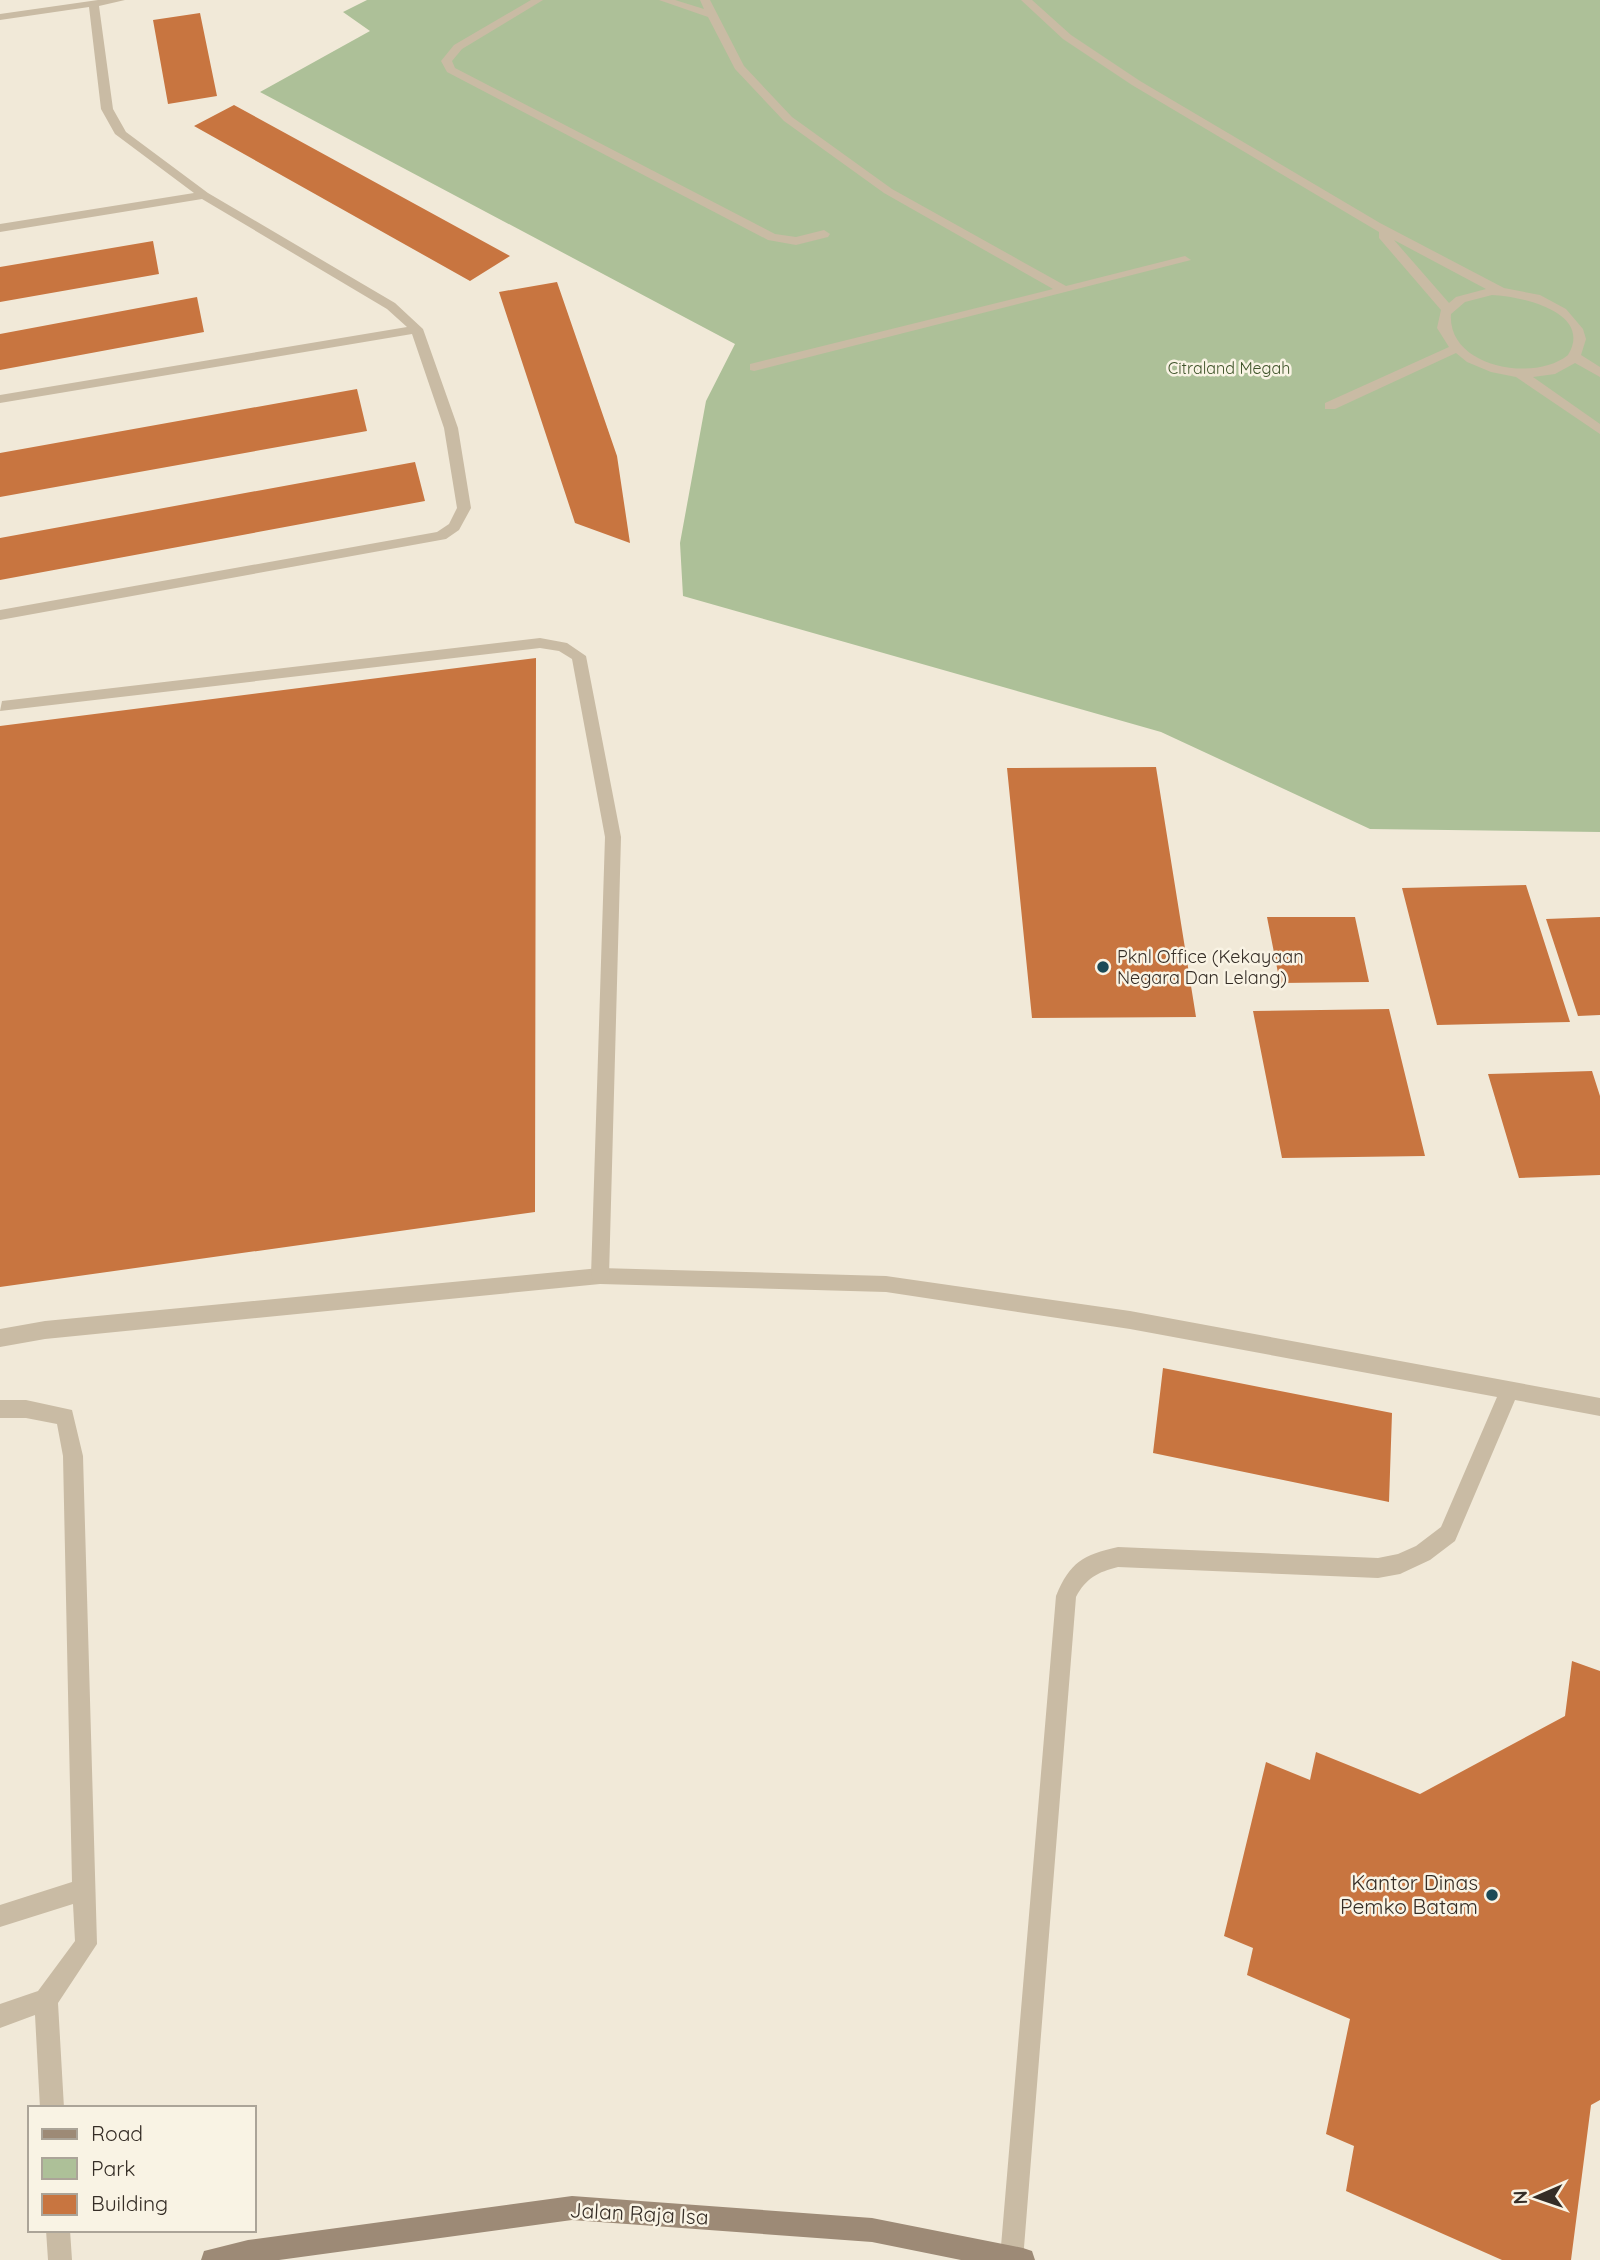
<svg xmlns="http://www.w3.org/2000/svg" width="1600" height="2260" viewBox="0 0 1600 2260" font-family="Quicksand,sans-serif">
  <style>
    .green { fill: #adc098 }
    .building { fill: #c87540 }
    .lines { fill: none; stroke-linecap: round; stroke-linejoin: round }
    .lane { fill: #c9bba4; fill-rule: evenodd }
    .street { fill: #c9bba4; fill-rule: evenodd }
    .secondary { fill: #9d8a76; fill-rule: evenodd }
    .poi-dot { fill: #1b4a56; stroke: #f9f3e4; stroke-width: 2.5 }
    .labels { text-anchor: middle; stroke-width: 5; stroke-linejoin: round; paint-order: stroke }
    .far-park-label { font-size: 16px; fill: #3e5329; stroke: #f9f3e4 }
    .poi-label { font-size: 18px; fill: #352d26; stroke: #f9f3e4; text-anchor: start }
    .near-poi-label { font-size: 21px; fill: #352d26; stroke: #f9f3e4; text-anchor: end }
    .near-street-label { font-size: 21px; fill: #352d26; stroke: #f9f3e4 }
  </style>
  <rect width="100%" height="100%" fill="#f1e9d8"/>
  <path class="green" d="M367,0H1600V832L1370,829L1161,732L683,596L680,543L706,401L735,344L260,92L370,31L343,12Z"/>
  <path class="building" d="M200,13L217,96L168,104L153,20Z
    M234,105L510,256L470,281L194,126Z
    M153,241L159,274L0,302V267Z
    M557,282L617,456L630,543L575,523L499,292Z
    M197,297L204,332L0,370V334Z
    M357,389L367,431L0,497V453Z
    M415,462L425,501L0,580V538Z
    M536,658L535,1212L0,1287V726Z
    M1156,767L1196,1017L1032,1018L1007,768Z
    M1526,885L1570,1022L1437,1025L1402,888Z
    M1267,917H1355L1369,982L1280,983Z
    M1600,917V1015L1578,1016L1546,919Z
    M1389,1009L1425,1156L1282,1158L1253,1011Z
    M1592,1071L1600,1096V1175L1519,1178L1488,1074Z
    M1163,1368L1392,1413L1389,1502L1153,1453Z
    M1572,1661L1600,1671V2100L1591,2105L1571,2260H1502L1346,2191L1354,2146L1326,2134L1350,2019L1247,1975L1253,1948L1224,1936L1266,1762L1310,1780L1316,1752L1420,1794L1565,1716Z"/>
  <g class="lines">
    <path class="lane" d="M600,1268L886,1276L1130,1311L1600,1398V1416L1515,1400L1455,1541L1430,1560L1400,1574L1378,1578L1118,1567C1098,1572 1086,1578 1076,1597L1023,2260L1000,2258L1056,1596C1070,1562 1083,1555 1118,1547L1378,1558L1398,1554L1416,1546L1441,1527L1497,1397L1130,1329L886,1292L600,1284L45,1339L0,1347V1329L45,1321Z
      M0,1400H26L72,1410L83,1456L97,1944L58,2003L64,2108H40L35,2015L0,2028V2004L38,1991L75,1941L73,1904L0,1927V1905L72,1882L63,1456L57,1424L26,1418H0Z
      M46,2230H70L72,2260H48Z"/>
    <path class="street" d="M98,0H125L99,6L113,109L126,132L208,193L395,303L423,329L458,428L471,508L459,530L446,539L0,620V610L437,532L449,524L457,508L444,428L412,334L0,403V395L407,327L387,309L202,199L0,232V224L194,193L115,134L101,109L89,7L0,20V14Z
      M531,0H543L462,49L452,61L455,68L775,234L796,237L824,230L830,234L828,237L796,245L768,240L447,72L441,61L454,45Z
      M659,0H675L704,9L700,0H710L744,66L792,117L892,189L1066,286L1185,256L1191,260L754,371L750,370V364L1053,289L884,193L784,121L735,69L708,17Z
      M1021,0H1032L1071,35L1140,81L1380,223L1504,288L1540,295L1566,309L1583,329L1586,339L1581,355L1600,367V377L1575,363L1555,374L1533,377L1600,424V434L1516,377L1491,372L1467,362L1456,353L1335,409H1325V403L1449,347L1437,328L1441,310L1379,238V232L1132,85L1063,39ZM1394,240L1486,289L1456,297L1449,303ZM1492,295C1520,296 1594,312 1568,355C1534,383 1447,367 1451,314L1465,302Z
      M540,638L567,643L586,656L621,837L609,1276L607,1282L600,1284L593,1282L591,1276L605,837L572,659L559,651L540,648L0,711L2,701Z"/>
    <path class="secondary" d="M572,2196L872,2218L1023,2248L1032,2251L1035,2260H961L872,2242L572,2220L279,2260H201L204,2251L248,2240Z"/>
  </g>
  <g class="poi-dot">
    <circle cx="1103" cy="967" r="7"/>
    <circle cx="1492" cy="1895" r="7"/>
  </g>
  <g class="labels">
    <g class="far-park-label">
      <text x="1229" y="374">Citraland Megah</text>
    </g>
    <g class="poi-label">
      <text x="1117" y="963">Pknl Office (Kekayaan<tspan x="1117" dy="21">Negara Dan Lelang)</tspan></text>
    </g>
    <g class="near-poi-label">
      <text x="1478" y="1890">Kantor Dinas<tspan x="1478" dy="24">Pemko Batam</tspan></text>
    </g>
    <g class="near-street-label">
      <text transform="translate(639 2214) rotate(3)" y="7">Jalan Raja Isa</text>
    </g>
  </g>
  <rect x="28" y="2106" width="228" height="126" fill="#f9f3e4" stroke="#aba498" stroke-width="2"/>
  <rect x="42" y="2129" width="35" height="10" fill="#9d8a76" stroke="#aba498" stroke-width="2"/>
  <text x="91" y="2141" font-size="21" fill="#352d26">Road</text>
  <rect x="42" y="2158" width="35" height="21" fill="#adc098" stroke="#aba498" stroke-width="2"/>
  <text x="91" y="2176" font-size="21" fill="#352d26">Park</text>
  <rect x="42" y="2194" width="35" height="21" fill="#c87540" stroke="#aba498" stroke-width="2"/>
  <text x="91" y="2211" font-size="21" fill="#352d26">Building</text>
  <g transform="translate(1537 2197) rotate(268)" stroke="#f9f3e4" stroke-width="5" paint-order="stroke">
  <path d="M0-5L12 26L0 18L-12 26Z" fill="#352d26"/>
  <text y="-10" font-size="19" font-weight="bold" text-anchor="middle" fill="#352d26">N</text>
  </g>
</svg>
